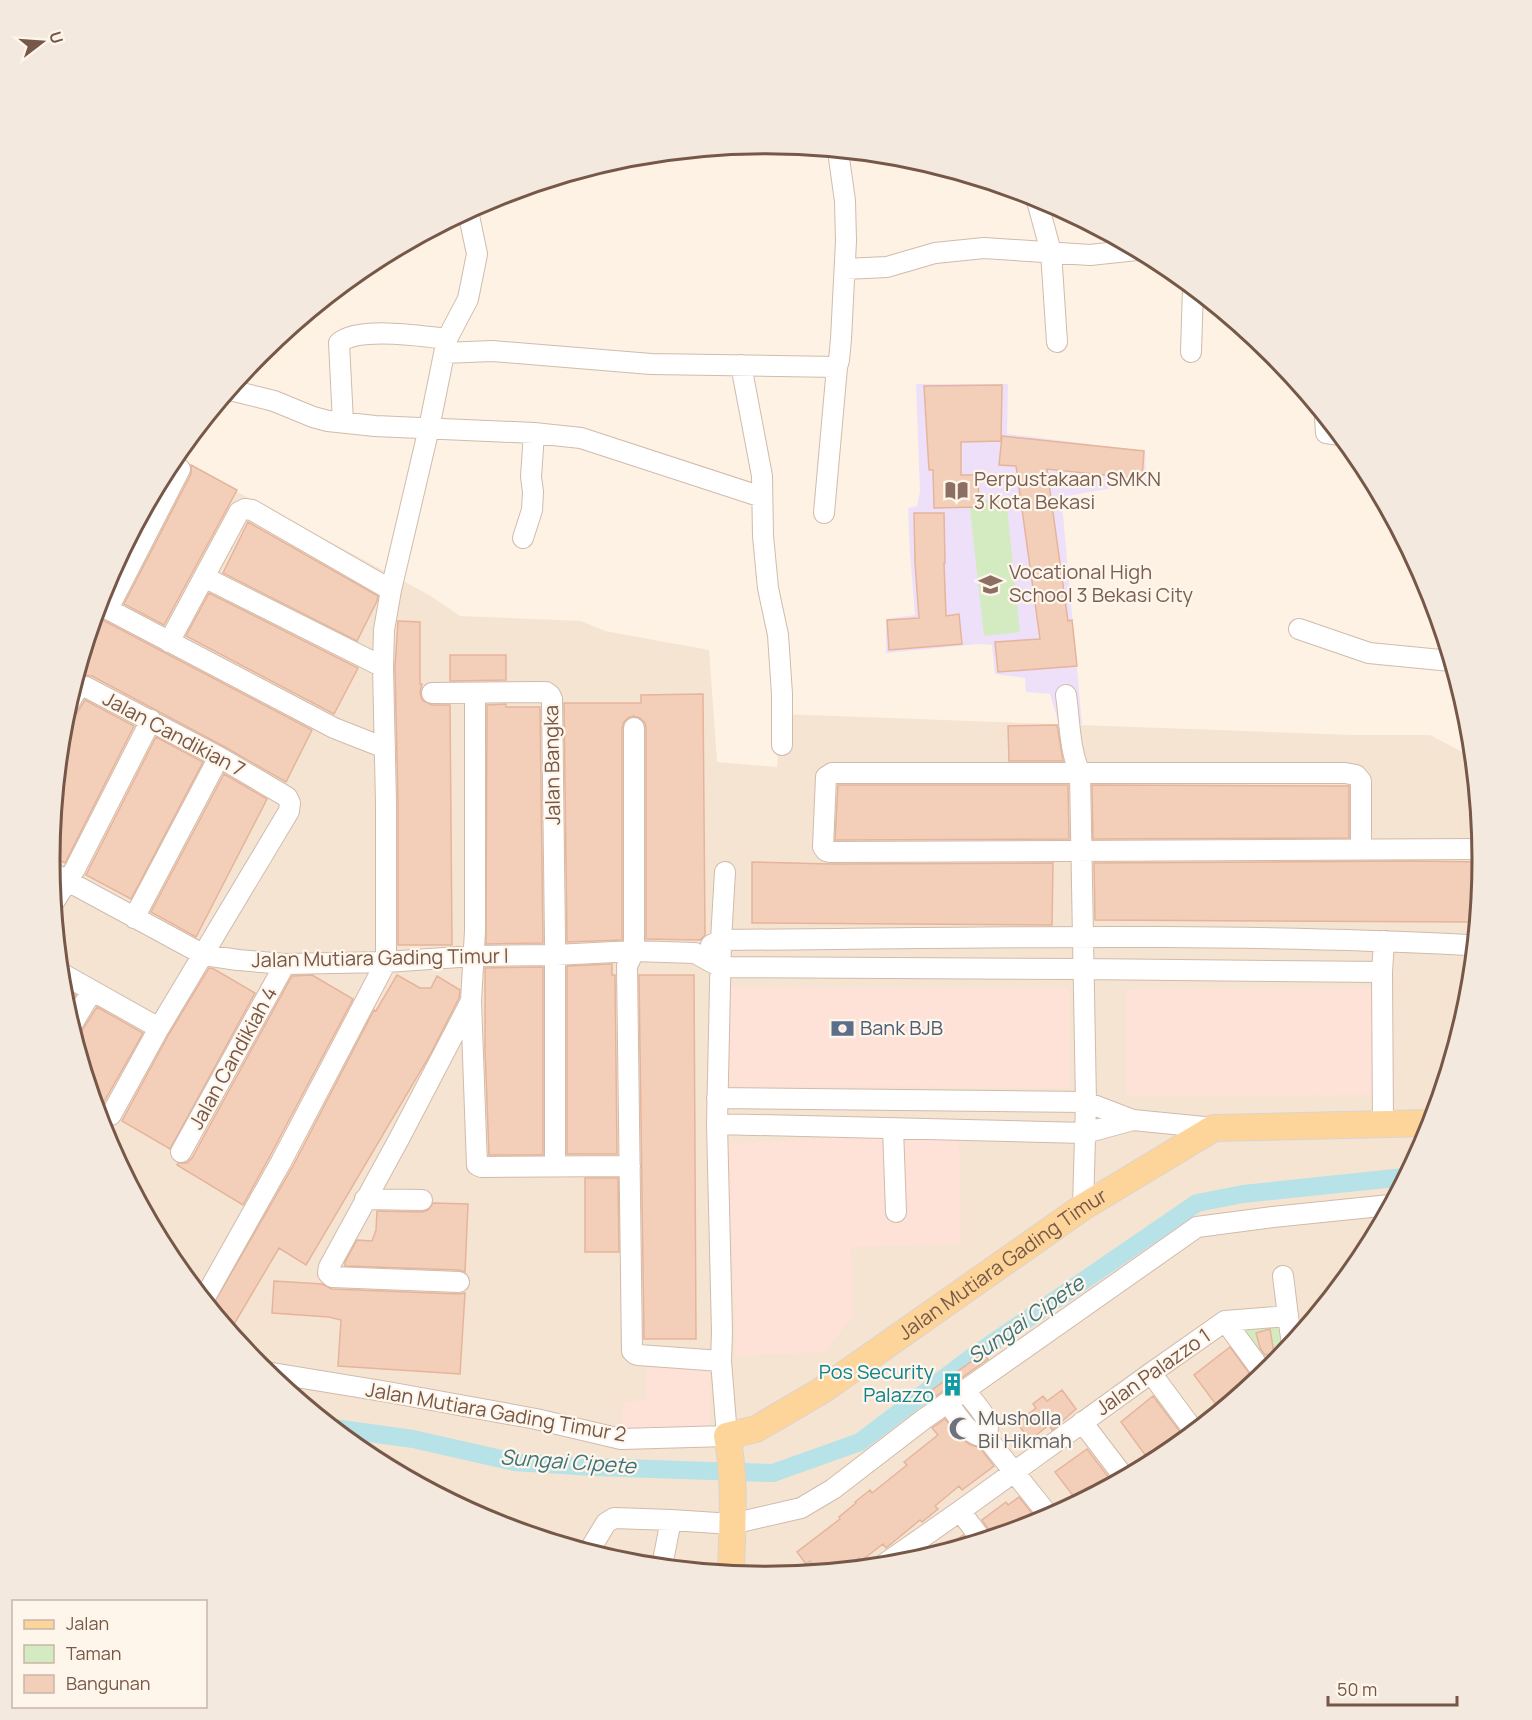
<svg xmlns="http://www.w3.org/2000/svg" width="1532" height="1720" viewBox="0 0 1532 1720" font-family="Manrope,sans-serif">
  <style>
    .residential { fill: #f5e4d2 }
    .commercial { fill: #fee1d7 }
    .education { fill: #efe0f9 }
    .green { fill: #d4ebc2 }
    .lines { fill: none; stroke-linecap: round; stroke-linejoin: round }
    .canal { stroke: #b7e2e7; stroke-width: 18 }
    .building { fill: #f3cfba; stroke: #e6b49a; stroke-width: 1.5 }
    .minor-casing { stroke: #d1bbac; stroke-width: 22 }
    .major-casing { stroke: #dbd3cf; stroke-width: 28 }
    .minor { stroke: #fff; stroke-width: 20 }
    .major { stroke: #fdd59a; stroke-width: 26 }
    .labels { text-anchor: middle; stroke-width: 4.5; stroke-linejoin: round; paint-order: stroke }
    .education-label { font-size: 20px; fill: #785e54; stroke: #fff6eb; text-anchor: start }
    .street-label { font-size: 20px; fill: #765748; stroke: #fff6eb }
    .service-label { font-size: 20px; fill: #4e5e75; stroke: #fff6eb; text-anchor: start }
    .culture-label { font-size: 20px; fill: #0d838f; stroke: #fff6eb; text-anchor: end }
    .worship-label { font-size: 20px; fill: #5b616d; stroke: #fff6eb; text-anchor: start }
    .water-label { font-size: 21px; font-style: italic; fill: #3c747c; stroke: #fff6eb }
    .rim { fill: none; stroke: #765748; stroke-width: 3 }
  </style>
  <rect width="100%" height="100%" fill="#fdf2e4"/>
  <path class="residential" d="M172,460L202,473L429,595L460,616L581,621L605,631L709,650L717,762L777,767L781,714L1351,735H1430L1472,757L1482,860L1469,1000L1428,1135L1362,1258L1272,1367L1164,1456L1040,1522L905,1563L766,1576L626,1563L491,1522L368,1456L259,1366L170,1258L104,1134L63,999L50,860L63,720L104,585Z"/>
  <path class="commercial" d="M729,987L1069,988L1070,1088L729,1086Z
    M1372,988V1095L1126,1096V989Z
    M914,1133H959L961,1244L851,1247L853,1316L825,1352L736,1356L728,1144Z
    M646,1368H710V1424L702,1430L622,1434L623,1403L645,1400Z"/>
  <path class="education" d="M916,384H1008L1007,434L1145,451L1146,482L1068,496L1062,504L1082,724H1059L1050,694L1026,692L1025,678L995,674L992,645L979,644L886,653V619L915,615L910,553L908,508L917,506L920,492Z"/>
  <path class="green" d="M1006,498L1020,632L984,636L969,502Z
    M1279,1323L1283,1355L1269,1370L1237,1327Z"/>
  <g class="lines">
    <path class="canal" d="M334,1428L413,1439L514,1462L593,1467L773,1473L860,1442L972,1357L1197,1203L1243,1194L1405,1177"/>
  </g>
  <path class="building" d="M1002,385L1001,441L961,442V475H978L979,507L934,508L933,470H929L924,386Z
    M1002,436L1144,451L1142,479L1047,469L1068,621L1072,620L1077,666L998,672L995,642L1040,639L1016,466L999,465Z
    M191,465L237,490L164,625L124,604L191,474Z
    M166,469L103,593H102L104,585Z
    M914,513H944L945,563H944L946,616L959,614L962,644L889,650L887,620L919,618L915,563Z
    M248,522L378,596L377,601L357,641L223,573Z
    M209,593L358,668L334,714L186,636Z
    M95,616L312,730L286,782L225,747L92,676L84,675L76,677Z
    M398,621L420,622V684H422L420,693L422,700L432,705H450L452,945H398V804L395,667Z
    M450,655H506V680L450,681Z
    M703,694L705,935L700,940L646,939V728L645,723L640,718L633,716L628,718L624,722L622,728V940L567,942L564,703H641V695Z
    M85,700L134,726L65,863L50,855L63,725L66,719L73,718L77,713Z
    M506,704V707H540L543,943L486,944L487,705Z
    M1057,725L1063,761H1009L1008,726Z
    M156,737L203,762L131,899L86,875Z
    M224,774L267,799L196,937L151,912Z
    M838,785H1068L1069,839L835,840Z
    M1092,785L1349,786V838L1093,839Z
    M1411,861L1482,862L1476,922L1095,920L1094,863Z
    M752,862L830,864L1053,863L1052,925L752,923Z
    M612,964V975H615L617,1154H567V966Z
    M543,967V1155H489L485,1049V968Z
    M209,968L214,969L255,993L170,1149L122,1121L169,1034Z
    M312,975L353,999L270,1156L243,1205L177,1165L178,1163H187L192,1158L292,976Z
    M397,975L420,988H431L437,976L460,990L459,998L430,1055L306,1265L279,1248L230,1331L211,1308L292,1168L374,1010L376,1011Z
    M639,975H694L696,1339H644Z
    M62,987L76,995L66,1010L63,999Z
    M97,1007L143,1033L100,1109V1121L75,1037L81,1032Z
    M585,1178H618L619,1252H585Z
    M433,1203L468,1204L465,1272L459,1270L345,1266V1262L357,1240L372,1241L376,1230L377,1211L422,1212L428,1210Z
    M274,1281L322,1284L332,1289L459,1294L465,1293L460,1374L338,1366L341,1320L329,1317L272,1313Z
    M1270,1329L1274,1353L1265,1355L1260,1348L1256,1333Z
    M1230,1347L1255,1381L1220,1410L1194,1375Z
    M983,1353L988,1359L936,1396L932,1390Z
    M1062,1390L1076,1409L1052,1430L1049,1425L1030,1440L1017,1423L1036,1408L1033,1404L1043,1396L1047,1401Z
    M1153,1396L1184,1437L1166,1451L1167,1453L1164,1456L1151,1463L1121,1422Z
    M945,1419L962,1439L969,1444L980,1448L994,1466L962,1490L959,1486L935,1506L938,1509L922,1522L920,1520L886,1548L883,1544L861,1561L859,1558L844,1569L818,1571L810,1561L806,1564L797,1552L840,1519L839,1517L856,1503L855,1502L870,1490L872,1493L907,1465L904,1462L938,1435L932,1428Z
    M1087,1449L1113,1483L1078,1502L1055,1472Z
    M1019,1497L1039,1522L993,1536L982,1520L1006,1502L1008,1505Z
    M963,1535L970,1543L943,1551V1550Z"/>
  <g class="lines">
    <defs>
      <path id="minor" d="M1036,197L1051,252L1057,342
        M845,269L887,267L935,253L984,248L1090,255L1137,250
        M1191,352L1193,288
        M444,353L492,351L651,364L837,367
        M741,365L762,476L763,536L768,588L778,635L782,694V745
        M230,390L274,401L313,417L328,421L375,426L534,433L581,438L762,497
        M1325,417L1326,433L1340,435
        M343,422L339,343C358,326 423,336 447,339
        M824,513L837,367L839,360L841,339L846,241L845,201L838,151
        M523,538L532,510L533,492L531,477L534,433
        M204,577L383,667
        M98,604L334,728L385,748
        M108,609L180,469
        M1299,629L1369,653L1451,661
        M169,642L239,512L245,509L252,510L391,590
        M432,693L546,692L550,695L552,699L555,939V1166
        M475,693V931L471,1001L477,1165L481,1167L630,1166
        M1066,695C1070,721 1069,749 1080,773L1086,1102L1083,1207
        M67,707C72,699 75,687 86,687L219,757L287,797L290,803L289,811L159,1028L111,1115
        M634,728V951L627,966L632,1351L635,1354L638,1355L721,1361
        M1361,849V781L1356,775L1345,773H832L826,777L823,847L826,851L830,852L1481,849
        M51,872L204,955L238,960L285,964L386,962L474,956L555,955L634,951L695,953L720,967L1082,969L1382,972
        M54,902L75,869L151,720
        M134,918L219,757
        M711,945L721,940C970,938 1219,932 1468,945L1474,948
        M61,973L159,1028
        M71,1026L92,991
        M717,1098L1086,1102L1133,1120L1214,1128
        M717,1124L1085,1133L1133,1120
        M1383,1124L1382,972L1384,941
        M893,1128L896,1212
        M181,1152L285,964
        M365,1199L422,1200
        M1283,1276L1288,1316
        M459,1282L332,1277L328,1273L329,1267L399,1139L470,1003
        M204,1299L281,1162L386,962V804L383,667L384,630L391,590L429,428L447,339L468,299L477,254L468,211
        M1225,1321L1264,1374
        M266,1372L388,1392L536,1419L621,1439L727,1436L721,1361L722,1332L717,1124L721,940L725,872
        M1151,1373L1194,1431
        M965,1391C975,1404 994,1420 986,1437
        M948,1403C958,1416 969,1437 986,1437
        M1082,1422L1124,1477
        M986,1437L1050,1517
        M960,1511L982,1540
        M589,1551L606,1523L614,1518L671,1520L732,1524L801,1508L833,1489L924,1419L1197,1227L1273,1217L1390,1205
        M883,1565L960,1511L1151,1373L1225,1321L1288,1316L1292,1344
        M662,1566L671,1520"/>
      <g id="major">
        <path id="s1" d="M731,1573C732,1528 736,1480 727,1436L756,1429L821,1391L1083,1207L1214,1128L1431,1123"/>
      </g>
    </defs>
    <use href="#minor" class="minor-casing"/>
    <use href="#major" class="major-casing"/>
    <use href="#minor" class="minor"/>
    <use href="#major" class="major"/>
  </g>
  <defs>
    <symbol id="library-bare" viewBox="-9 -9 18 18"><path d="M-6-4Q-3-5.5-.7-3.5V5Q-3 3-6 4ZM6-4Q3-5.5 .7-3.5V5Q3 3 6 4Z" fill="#8d6e63" stroke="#fff6eb" stroke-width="2.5" paint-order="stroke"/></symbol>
    <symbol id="school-bare" viewBox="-9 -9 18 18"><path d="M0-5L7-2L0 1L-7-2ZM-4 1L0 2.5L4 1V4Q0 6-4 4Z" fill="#8d6e63" stroke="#fff6eb" stroke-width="2.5" paint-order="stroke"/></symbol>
    <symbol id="bank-bare" viewBox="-9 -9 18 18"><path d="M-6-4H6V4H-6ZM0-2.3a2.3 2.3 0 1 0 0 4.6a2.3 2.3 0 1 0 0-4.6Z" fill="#5c6f8a" stroke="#fff6eb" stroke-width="2.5" paint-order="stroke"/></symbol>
    <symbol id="building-bare" viewBox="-9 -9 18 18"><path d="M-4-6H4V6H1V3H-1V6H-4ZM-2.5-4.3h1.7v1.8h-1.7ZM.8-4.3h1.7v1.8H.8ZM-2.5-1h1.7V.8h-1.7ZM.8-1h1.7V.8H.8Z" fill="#0f9aa8" stroke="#fff6eb" stroke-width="2.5" paint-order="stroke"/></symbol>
    <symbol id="mosque-bare" viewBox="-9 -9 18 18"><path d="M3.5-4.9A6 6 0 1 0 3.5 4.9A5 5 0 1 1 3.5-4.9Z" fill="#6b7280" stroke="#fff6eb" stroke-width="2.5" paint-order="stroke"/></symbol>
  </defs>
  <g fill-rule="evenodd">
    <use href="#library-bare" x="940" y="474" width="33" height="33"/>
    <use href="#school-bare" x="974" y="568" width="33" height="33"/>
    <use href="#bank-bare" x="826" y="1012" width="33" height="33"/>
    <use href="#building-bare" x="936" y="1368" width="33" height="33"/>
    <use href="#mosque-bare" x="944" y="1412" width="33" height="33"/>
  </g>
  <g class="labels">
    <g class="education-label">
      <text x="974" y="486">Perpustakaan SMKN<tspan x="974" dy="23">3 Kota Bekasi</tspan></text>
      <text x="1009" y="579">Vocational High<tspan x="1009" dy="23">School 3 Bekasi City</tspan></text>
    </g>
    <g class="street-label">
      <text transform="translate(174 734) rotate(28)" y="7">Jalan Candikian 7</text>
      <text transform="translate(552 765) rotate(-91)" y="7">Jalan Bangka</text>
      <text transform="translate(380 958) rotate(-1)" y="7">Jalan Mutiara Gading Timur I</text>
      <text transform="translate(233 1058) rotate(-61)" y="7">Jalan Candikiah 4</text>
      <text dy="7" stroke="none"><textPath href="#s1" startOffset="464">Jalan Mutiara Gading Timur</textPath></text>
      <text transform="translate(1153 1372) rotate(-35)" y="7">Jalan Palazzo 1</text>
      <text transform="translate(496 1412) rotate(10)" y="7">Jalan Mutiara Gading Timur 2</text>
    </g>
    <g class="service-label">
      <text x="860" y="1035">Bank BJB</text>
    </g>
    <g class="culture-label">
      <text x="934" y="1379">Pos Security<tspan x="934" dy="23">Palazzo</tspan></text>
    </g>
    <g class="worship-label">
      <text x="978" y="1425">Musholla<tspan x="978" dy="23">Bil Hikmah</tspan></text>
    </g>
    <g class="water-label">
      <text transform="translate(1026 1320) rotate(-35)" y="7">Sungai Cipete</text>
      <text transform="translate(568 1462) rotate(4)" y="7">Sungai Cipete</text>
    </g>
  </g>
  <path d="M0 0H1532V1720H0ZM60 860a706 706 0 1 1 1412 0a706 706 0 1 1-1412 0Z" fill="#f4e9de" fill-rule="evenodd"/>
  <path class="rim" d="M60 860a706 706 0 1 1 1412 0a706 706 0 1 1-1412 0Z"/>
  <rect x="12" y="1600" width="195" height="108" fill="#fff6eb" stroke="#c8b6aa" stroke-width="1.5"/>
  <rect x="24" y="1620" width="30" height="9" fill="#fdd59a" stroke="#c8b6aa" stroke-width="1.5"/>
  <text x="66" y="1630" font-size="18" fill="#765748">Jalan</text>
  <rect x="24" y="1645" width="30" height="18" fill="#d4ebc2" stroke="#c8b6aa" stroke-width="1.5"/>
  <text x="66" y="1660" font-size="18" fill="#765748">Taman</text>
  <rect x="24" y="1675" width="30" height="18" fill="#f3cfba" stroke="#c8b6aa" stroke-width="1.5"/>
  <text x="66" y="1690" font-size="18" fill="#765748">Bangunan</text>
  <g transform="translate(42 42) rotate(73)" stroke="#fff6eb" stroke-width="4.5" paint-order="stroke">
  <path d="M0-4.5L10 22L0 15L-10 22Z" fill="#765748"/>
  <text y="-9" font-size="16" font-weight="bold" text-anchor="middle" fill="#765748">U</text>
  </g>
  <path d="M1328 1696v9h129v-9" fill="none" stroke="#765748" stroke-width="3"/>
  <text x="1337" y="1696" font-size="18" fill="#765748" stroke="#fff6eb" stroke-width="4.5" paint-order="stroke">50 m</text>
</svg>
